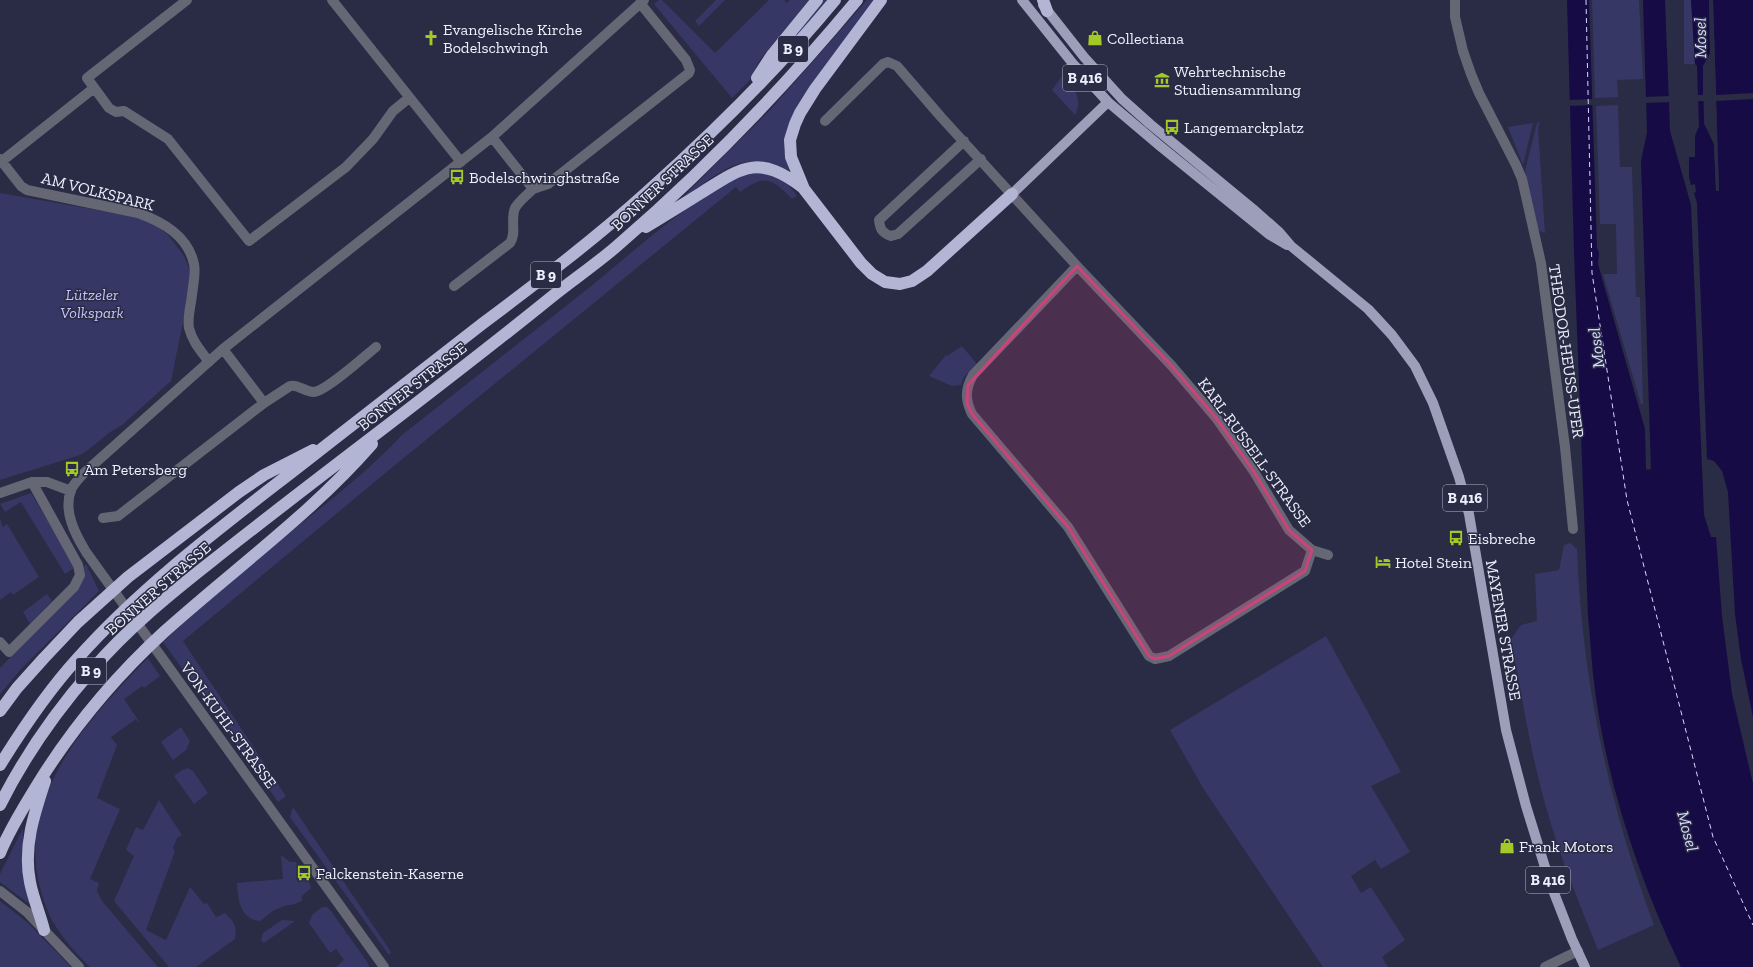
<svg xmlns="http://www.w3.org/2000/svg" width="1753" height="967" viewBox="0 0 1753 967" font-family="'Zilla Slab',serif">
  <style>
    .green { fill: #373765 }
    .water { fill: #160b45 }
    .pier { fill: #2a2b44 }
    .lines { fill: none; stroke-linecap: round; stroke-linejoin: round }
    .ferry { stroke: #d6d9fe; stroke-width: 1; stroke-dasharray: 5 4; stroke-linecap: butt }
    .minor { stroke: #666774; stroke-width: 10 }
    .major { stroke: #9d9fba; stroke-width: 10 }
    .highway { stroke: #b3b5d5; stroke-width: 12 }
    .marked { fill: #cb437b; fill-opacity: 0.2; stroke: #cb437b; stroke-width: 3; stroke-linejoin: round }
    .labels { text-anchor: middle; stroke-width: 3; stroke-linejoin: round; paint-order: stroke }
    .shield { fill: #2a2b44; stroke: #b3b4c6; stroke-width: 1 }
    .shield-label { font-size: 15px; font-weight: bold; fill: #eeeffd }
    .poi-label { font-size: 16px; fill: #eeeffd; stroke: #2a2b44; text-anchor: start }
    .street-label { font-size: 16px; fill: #eeeffd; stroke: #2a2b44 }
    .park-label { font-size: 16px; font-style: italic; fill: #c1c4fc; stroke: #2a2b44 }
    .water-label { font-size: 17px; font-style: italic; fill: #d6d9fe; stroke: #2a2b44 }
  </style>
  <rect width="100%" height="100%" fill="#2a2b44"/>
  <path class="green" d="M659,0H662L715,53L769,0H784L787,3L790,0H809L760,60L749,81L732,98L654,4Z
    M716,0H725L699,26L695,21Z
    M823,0H828L795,39L792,37Z
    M867,0H875L785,138L784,150L790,170C781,170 773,163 764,162C732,157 705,183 682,200L681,199L771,109Z
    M1592,0H1639L1643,79L1617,80L1618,97L1595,98Z
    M1684,0H1691L1695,64H1684Z
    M1063,75C1073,87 1084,99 1075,115L1052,90Z
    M1618,105L1620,167H1632L1636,297H1640L1643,404H1641L1603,274H1617L1616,224H1600L1596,106Z
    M1540,122L1538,128L1545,233L1537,230L1525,171L1537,123Z
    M1533,123L1523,165L1508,127Z
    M748,172C771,173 784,176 797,196L792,199C771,178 766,174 740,192L736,187L389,470L183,641L286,796L278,802L163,642C191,616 220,589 249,565C301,522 356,484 402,435C463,387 524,339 585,291C637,249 687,201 748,172Z
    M0,193L137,217L154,224L168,235L184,256L189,268L190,278L184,317L171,381L121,426C105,433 95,447 80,455L0,480Z
    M962,346L977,364L964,377L961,385L952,386L929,376L946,355L947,356Z
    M31,493L72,560L74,568L65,574L21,502L5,512L0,504Z
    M0,519L3,527L7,524L39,577L13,595L11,592L0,600Z
    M1570,543L1577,549C1582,680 1608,802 1654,925L1598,950C1580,905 1561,860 1548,814C1531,757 1522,698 1511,639L1521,625L1537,621L1535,574L1559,570L1564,545Z
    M86,564L99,591L21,669L0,694V668L77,587L83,568Z
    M47,594L52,601L30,624L23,612Z
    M1326,636L1401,772L1371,786L1410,852L1381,869L1375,860L1351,876L1361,893L1371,887L1405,940L1382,957L1388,967H1323L1203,788L1170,730Z
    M148,658L160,676L144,688L142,686L124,699L139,721L138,722L136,719L111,737L117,745L97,798L120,809L90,879L99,883L97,891L102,901L158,967H90C76,953 63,939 53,922C48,913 44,902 41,891C14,799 88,719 148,658Z
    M181,727L190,741L186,750L173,760L161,742Z
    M188,768L193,771L208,793L194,804L174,776L182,770Z
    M159,800L182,835L177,838L173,848L175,851L146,930L166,940L190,887L204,904L207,903L216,917L225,913C235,923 237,926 235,939L196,967H169L114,901L134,856L126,850L136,827L143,830Z
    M293,807L391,952L389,955L290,817Z
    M23,828V861L30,902L28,903L0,882V874Z
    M281,855L290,862H296L309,881L311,888L301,897L303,900L295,904L284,906L273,911L260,921C240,919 238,900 237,883L283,879Z
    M0,901L27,922L71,967H0Z
    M322,907H327L331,911L368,963L369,967H336L344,960L336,949L330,953L309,923L312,915Z
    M282,920L295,921L264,943L261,940L263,933Z"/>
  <path class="water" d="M1567,0H1589L1597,248L1599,253L1598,264L1645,429L1646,469L1648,470L1651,469L1641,161L1647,132L1643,0H1665L1670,131L1691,205L1704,515L1711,537H1716L1722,616L1732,694L1753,784V967H1681C1637,875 1604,775 1593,674C1591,654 1590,635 1588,616L1574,252Z
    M1691,0H1709L1710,54L1703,66L1704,123L1714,144L1716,191H1719L1713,0H1753V717L1741,659L1735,614L1728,492L1722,471L1714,461L1707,459L1697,203L1694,193L1696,192L1695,184L1691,185L1689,177V157H1695V136L1699,126L1697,66L1695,64Z"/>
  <path class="pier" d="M1709,0H1711L1712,55L1705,66L1706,122L1715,138L1711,0H1713L1716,95L1753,93V99L1716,101L1719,191H1716L1714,144L1704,123V101H1696V95H1703V66L1710,54Z
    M1671,96V102L1644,103V97Z
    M1594,99V105L1568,106V100Z"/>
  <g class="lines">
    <path class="ferry" d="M1586,0L1592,273L1627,500L1713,837L1753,925"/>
    <path class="minor" d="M187,0L87,78L109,108L116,112L124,111L168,139L249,241L346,167L373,139L393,111L409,98
      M332,0L461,162
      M1455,0V17L1463,51L1471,74L1479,93L1516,165L1522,179L1541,263L1565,447L1573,529
      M825,121L883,64L888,62L897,66L941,117L1077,266L1172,366L1217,419L1253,470L1289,530L1312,550L1328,555
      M492,137L533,189L548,184L689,73L690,70L686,60L640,3
      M964,141L879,220C880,229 882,233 891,236L898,234L981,159
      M0,159L21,186L27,190L138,213C163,222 188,236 194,264C196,274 193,285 192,295C191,305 187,318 189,328C192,341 201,351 209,362
      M2,161L94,88
      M1077,266L973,375C965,389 965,400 972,414L1068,527L1149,656L1155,659L1169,656L1305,571L1312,550
      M454,286L510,243C517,233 510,220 515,208C519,201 527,195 533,189
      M264,403L290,386C298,384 305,392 314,392C326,391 365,356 376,347
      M0,493L32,482H47L71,491
      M103,518L118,516L264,403L223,349
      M0,642L9,652L74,587L80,575L78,565L32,482
      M0,891L27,912L79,967
      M384,967L86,552C75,534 63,511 71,490C74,483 80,478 84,473L223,349L492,137L644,0
      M1545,967L1578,951"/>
    <path class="major" d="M1022,0L1074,65L1108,102L1160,146L1270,235L1287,245
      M1043,5L1084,57L1122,99L1150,124L1253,209L1279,232L1291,246L1368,309L1392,335L1415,366L1433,403L1459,477L1469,514L1506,730L1526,806L1549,880L1572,939L1585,967
      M1012,194L1108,102"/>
    <path class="highway" d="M881,0L815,89L800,113L795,124L790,140L791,157L804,189L861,263L872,274L885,282L900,284L912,281L927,271L1012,194
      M1043,0L1047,11
      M757,78L772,55L817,0
      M646,227C664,216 682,205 701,193C742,167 758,154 802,187
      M0,711L17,688L44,658L78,622L128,577L239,492L264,475L313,450
      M0,765C23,728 47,692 77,659C149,578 239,514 324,447C377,406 429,365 482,324C538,282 595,239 647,192C714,132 778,69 835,0
      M0,805C24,757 57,710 92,670C127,629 170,594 212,561C323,473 438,389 549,299C571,281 595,265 617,246C704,171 784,88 857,0
      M0,853C10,828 25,805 39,782C74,726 116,676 164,632C234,569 311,514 372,444
      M44,930C40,914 33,898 30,882C23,847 34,814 45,781"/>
  </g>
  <path class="marked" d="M1077,266L1172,366L1217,419L1253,470L1289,530L1312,550L1305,571L1169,656L1155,659L1149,656L1068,527L972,414L967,404L968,385Z"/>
  <defs>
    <symbol id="church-bare" viewBox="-9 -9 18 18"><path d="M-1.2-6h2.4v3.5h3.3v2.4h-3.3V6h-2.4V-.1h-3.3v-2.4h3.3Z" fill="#a3c926" stroke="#2a2b44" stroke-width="2.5" paint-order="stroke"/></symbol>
    <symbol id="shop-bare" viewBox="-9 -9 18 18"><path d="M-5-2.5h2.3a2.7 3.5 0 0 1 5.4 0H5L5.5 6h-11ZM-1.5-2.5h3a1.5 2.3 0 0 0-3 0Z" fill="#a3c926" stroke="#2a2b44" stroke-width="2.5" paint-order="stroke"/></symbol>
    <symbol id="museum-bare" viewBox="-9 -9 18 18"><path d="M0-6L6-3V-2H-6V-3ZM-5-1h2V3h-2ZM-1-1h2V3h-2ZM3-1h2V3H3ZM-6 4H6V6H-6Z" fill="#a3c926" stroke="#2a2b44" stroke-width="2.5" paint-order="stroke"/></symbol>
    <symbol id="bus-bare" viewBox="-9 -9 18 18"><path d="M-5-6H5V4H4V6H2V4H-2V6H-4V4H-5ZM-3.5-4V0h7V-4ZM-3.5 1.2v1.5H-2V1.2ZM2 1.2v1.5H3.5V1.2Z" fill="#a3c926" stroke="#2a2b44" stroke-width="2.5" paint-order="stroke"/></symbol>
    <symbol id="hotel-bare" viewBox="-9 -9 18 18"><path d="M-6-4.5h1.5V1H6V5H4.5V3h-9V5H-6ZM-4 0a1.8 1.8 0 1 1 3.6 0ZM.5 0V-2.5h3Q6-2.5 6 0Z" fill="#a3c926" stroke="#2a2b44" stroke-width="2.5" paint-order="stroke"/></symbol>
  </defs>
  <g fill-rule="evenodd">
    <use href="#church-bare" x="420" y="27" width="22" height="22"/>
    <use href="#shop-bare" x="1084" y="27" width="22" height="22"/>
    <use href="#museum-bare" x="1151" y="69" width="22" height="22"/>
    <use href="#bus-bare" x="1161" y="116" width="22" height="22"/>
    <use href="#bus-bare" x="446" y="166" width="22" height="22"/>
    <use href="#bus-bare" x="61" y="458" width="22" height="22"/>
    <use href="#bus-bare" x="1445" y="527" width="22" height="22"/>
    <use href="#hotel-bare" x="1372" y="551" width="22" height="22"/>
    <use href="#shop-bare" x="1496" y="835" width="22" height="22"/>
    <use href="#bus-bare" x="293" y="862" width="22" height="22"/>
  </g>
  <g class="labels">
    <g class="shield">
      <rect x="778" y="36" width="30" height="26" rx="3"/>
      <rect x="1063" y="65" width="44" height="26" rx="3"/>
      <rect x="531" y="262" width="30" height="26" rx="3"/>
      <rect x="1443" y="485" width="44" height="26" rx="3"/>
      <rect x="76" y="658" width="30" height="26" rx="3"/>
      <rect x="1526" y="867" width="44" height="26" rx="3"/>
    </g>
    <g class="shield-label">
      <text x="793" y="54">B 9</text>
      <text x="1085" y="83">B 416</text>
      <text x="546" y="280">B 9</text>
      <text x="1465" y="503">B 416</text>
      <text x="91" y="676">B 9</text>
      <text x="1548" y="885">B 416</text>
    </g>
    <g class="poi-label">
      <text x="443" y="35">Evangelische Kirche<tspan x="443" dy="18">Bodelschwingh</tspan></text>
      <text x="1107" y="44">Collectiana</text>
      <text x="1174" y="77">Wehrtechnische<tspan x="1174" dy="18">Studiensammlung</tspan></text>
      <text x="1184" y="133">Langemarckplatz</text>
      <text x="469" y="183">Bodelschwinghstraße</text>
      <text x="84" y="475">Am Petersberg</text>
      <text x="1468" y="544">Eisbreche</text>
      <text x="1395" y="568">Hotel Stein</text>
      <text x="1519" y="852">Frank Motors</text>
      <text x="316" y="879">Falckenstein-Kaserne</text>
    </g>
    <g class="street-label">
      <text transform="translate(662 182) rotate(-43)" y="6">BONNER STRASSE</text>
      <text transform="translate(98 191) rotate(14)" y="6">AM VOLKSPARK</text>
      <text transform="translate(1567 351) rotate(82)" y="6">THEODOR-HEUSS-UFER</text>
      <text transform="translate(412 386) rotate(-38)" y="6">BONNER STRASSE</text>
      <text transform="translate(1255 452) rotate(54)" y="6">KARL-RUSSELL-STRASSE</text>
      <text transform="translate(158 588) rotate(-41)" y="6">BONNER STRASSE</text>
      <text transform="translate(1504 630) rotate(80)" y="6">MAYENER STRASSE</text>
      <text transform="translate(229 725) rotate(54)" y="6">VON-KUHL-STRASSE</text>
    </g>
    <g class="park-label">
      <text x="92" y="300">Lützeler<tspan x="92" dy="18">Volkspark</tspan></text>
    </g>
    <g class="water-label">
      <text transform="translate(1700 38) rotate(-91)" y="6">Mosel</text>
      <text transform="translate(1596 348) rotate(-97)" y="6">Mosel</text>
      <text transform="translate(1688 831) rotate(75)" y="6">Mosel</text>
    </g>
  </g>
</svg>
